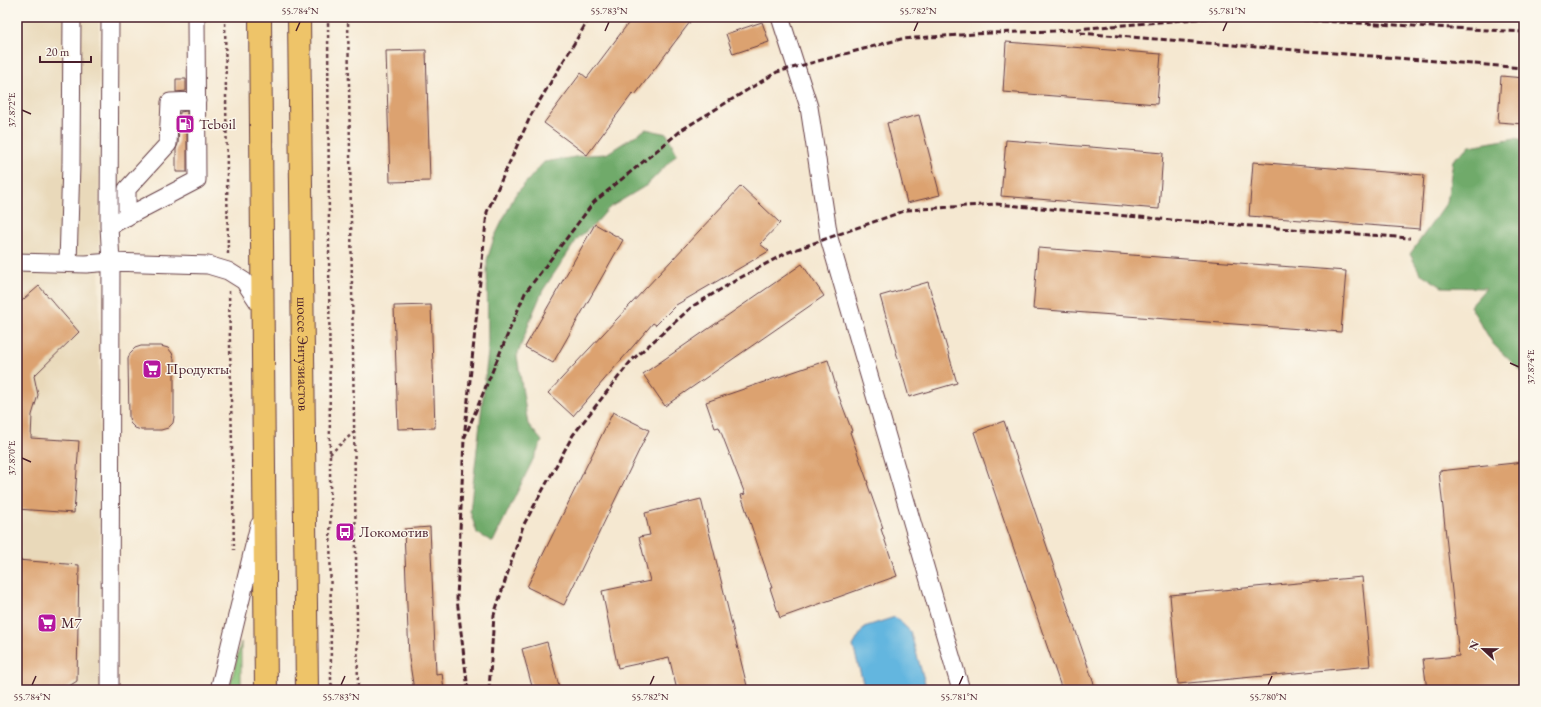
<svg xmlns="http://www.w3.org/2000/svg" width="1541" height="707" viewBox="0 0 1541 707" font-family="'EB Garamond',serif">
  <style>
    .built { fill: #e9d9ba }
    .green { fill: #8ac57a; stroke: #6a7252 }
    .forest { fill: #6faa6a; stroke: #5c644a }
    .water { fill: #64b6df; stroke: #576a85 }
    .building { fill: #dca270 }
    .lines { fill: none; stroke-linecap: round; stroke-linejoin: round }
    .minor-casing { stroke: #643d44; stroke-width: 19 }
    .highway-casing { stroke: #643d44; stroke-width: 24 }
    .path { stroke: #643d44; stroke-width: 2.5; stroke-dasharray: 3 3; stroke-linecap: butt }
    .minor { stroke: #fff; stroke-width: 17 }
    .highway { stroke: #eec469; stroke-width: 22 }
    .rail { stroke: #4a1f2b; stroke-width: 3; stroke-dasharray: 6 3; stroke-linecap: butt }
    .ticks { fill: none; stroke: #4a1f2b; stroke-width: 1.5 }
    .labels { text-anchor: middle; stroke-width: 3; stroke-linejoin: round; paint-order: stroke }
    .poi-label { font-size: 15px; fill: #4a1f2b; stroke: #fbf7ec; text-anchor: start }
    .street-label { font-size: 15px; fill: #4a1f2b; stroke: #fbf7ec }
    .neatline { fill: none; stroke: #4a1f2b; stroke-width: 1.5 }
    .ticks-label { font-size: 10px; text-anchor: middle; fill: #4a1f2b }
  </style>
  <rect width="100%" height="100%" fill="#fbf7ec"/>
  <filter id="ink" filterUnits="userSpaceOnUse"><feTurbulence type="fractalNoise" baseFrequency=".025" numOctaves="2"/><feDisplacementMap in="SourceGraphic" scale="8" xChannelSelector="R" yChannelSelector="G"/><feConvolveMatrix kernelMatrix="1 2 1 2 8 2 1 2 1" color-interpolation-filters="sRGB"/></filter>
  <filter id="wash" filterUnits="userSpaceOnUse"><feTurbulence type="fractalNoise" baseFrequency=".012" numOctaves="4" result="noise"/><feDisplacementMap in="SourceGraphic" scale="16" xChannelSelector="R" yChannelSelector="G"/><feGaussianBlur stdDeviation="0.9" result="paint"/><feColorMatrix in="noise" values="0 0 0 0 0 0 0 0 0 0 0 0 0 0 0 0 0 1.4 0 .05"/><feComposite in="paint" operator="in"/></filter>
  <g filter="url(#wash)">
    <rect width="100%" height="100%" fill="#f5e8d1"/>
    <path class="built" d="M17,17H99L100,690H17Z"/>
    <path class="green" d="M241,642V690H229Z"/>
    <path class="forest" d="M646,129L667,134L677,154L647,185L609,208L595,224L578,238L543,290L533,313L517,356L528,424L542,441L493,542L477,533L470,511L488,352L487,260L494,238L515,195L544,162L587,155L606,154Z
      M1515,138L1524,140V374L1493,344L1470,306L1486,288L1442,287L1420,273L1410,254L1447,202L1453,160L1470,146Z"/>
    <path class="water" d="M895,617L910,631L927,690H865L853,646L864,627Z"/>
    <g id="blocks">
      <path class="building" d="M633,17H683L690,22L635,95L633,93L587,155L544,123L581,73L587,78Z
        M762,22L769,42L733,54L726,34Z
        M1006,42L1161,54L1157,104L1003,92Z
        M426,50L430,181L390,182L386,51Z
        M1501,76L1524,78V124L1498,122Z
        M176,79H186V91L176,92Z
        M187,111V172H176V149L178,144L180,112Z
        M919,115L940,195L907,203L887,123Z
        M1006,140L1163,153L1159,209L1001,196Z
        M1253,162L1424,175L1420,229L1249,216Z
        M741,186L780,223L760,244L769,251L676,305L656,325L653,323L573,416L548,393Z
        M595,224L623,240L553,363L525,347Z
        M1038,248L1346,271L1341,332L1033,309Z
        M802,264L824,296L665,406L643,374Z
        M928,282L957,383L909,397L880,296Z
        M39,286L79,332L34,376L38,395L32,415L31,438L79,441L74,513L17,509V305Z
        M431,305L435,428L398,429L394,306Z
        M141,346H161L168,348L172,353L174,359V417L173,423L168,428L161,430H141L135,428L130,423L129,417L128,359L130,353L135,348Z
        M828,360L836,386H835L852,431L850,432L868,483H867L883,528L881,529L897,576L780,618L770,588H772L741,495L745,494L719,427L715,428L706,402Z
        M613,412L649,430L564,605L527,587Z
        M1004,421L1096,690H1062L974,432Z
        M1524,462V690H1427L1423,659L1459,656L1439,471Z
        M701,499L748,690H677L669,657L618,668L602,591L650,581L639,537L650,535L645,513Z
        M430,527L436,674L442,673L444,690H414L409,658L404,529Z
        M17,560L79,565L77,681L63,690H17Z
        M1362,577L1370,666L1178,684L1170,595Z
        M547,642L560,690H533L522,649Z"/>
    </g>
  </g>
  <g filter="url(#ink)">
    <use href="#blocks" fill-opacity="0" stroke="#643d44" stroke-width="1"/>
    <g class="lines">
      <defs>
        <path id="minor" d="M110,17L109,226L111,262L110,690
          M780,17L809,107L829,238L961,690
          M127,217V189L168,144L170,102L197,101
          M109,226L197,180L196,17
          M17,262L86,264L111,262L208,265L228,271L244,281L262,308
          M68,263L71,164L72,17
          M219,690L259,525"/>
        <g id="highway">
          <path d="M260,17L266,690"/>
          <path id="s1" d="M299,17L307,690"/>
        </g>
      </defs>
      <use href="#minor" class="minor-casing"/>
      <use href="#highway" class="highway-casing"/>
      <path class="path" d="M225,17L228,254
        M328,17L331,683L335,690
        M348,17L358,690
        M229,291L234,550
        M330,454L354,432"/>
      <use href="#minor" class="minor"/>
      <use href="#highway" class="highway"/>
      <path class="rail" d="M1249,17L1524,32
        M1080,33L1524,68
        M464,439L525,293L594,202L683,129L777,72L901,39L989,33L1054,31L1218,17
        M468,690L457,599L464,439L487,212L531,115L590,17
        M489,690L494,615L523,526L573,435L631,361L693,306L738,279L786,253L907,210L996,204L1172,220L1410,238"/>
    </g>
  </g>
  <path class="ticks" d="M296,31L300,22M605,31L609,22M914,31L918,22M1223,31L1227,22M22,110L31,114M1510,363L1519,367M22,458L31,462M32,685L36,676M341,685L345,676M650,685L654,676M959,685L963,676M1268,685L1272,676"/>
  <defs>
    <symbol id="fuel-square" viewBox="-11 -11 22 22"><rect x="-9" y="-9" width="18" height="18" rx="4" fill="#b5179e" stroke="#fbf7ec"/><path d="M-5.5-6h7V0h2V4h1.3V-2.5L3-4.5l.8-.8L6-3V5H2.5V1h-1V6h-7ZM-4.2-4.7v3.2H.2V-4.7Z" fill="#fff"/></symbol>
    <symbol id="supermarket-square" viewBox="-11 -11 22 22"><rect x="-9" y="-9" width="18" height="18" rx="4" fill="#b5179e" stroke="#fbf7ec"/><path d="M-6-5.5h2.5l.6 2H6L4.5 2H-2.5L-4.4-4H-6ZM-1.5 3.2a1.3 1.3 0 1 0 .1 0ZM3 3.2a1.3 1.3 0 1 0 .1 0Z" fill="#fff"/></symbol>
    <symbol id="bus-square" viewBox="-11 -11 22 22"><rect x="-9" y="-9" width="18" height="18" rx="4" fill="#b5179e" stroke="#fbf7ec"/><path d="M-5-6H5V4H4V6H2V4H-2V6H-4V4H-5ZM-3.5-4V0h7V-4ZM-3.5 1.2v1.5H-2V1.2ZM2 1.2v1.5H3.5V1.2Z" fill="#fff"/></symbol>
  </defs>
  <g fill-rule="evenodd">
    <use href="#fuel-square" x="174" y="113" width="22" height="22"/>
    <use href="#supermarket-square" x="141" y="358" width="22" height="22"/>
    <use href="#bus-square" x="334" y="521" width="22" height="22"/>
    <use href="#supermarket-square" x="36" y="612" width="22" height="22"/>
  </g>
  <g class="labels">
    <g class="poi-label">
      <text x="199" y="129">Teboil</text>
      <text x="166" y="374">Продукты</text>
      <text x="359" y="537">Локомотив</text>
      <text x="61" y="628">М7</text>
    </g>
    <g class="street-label">
      <text dy="5" stroke="none"><textPath href="#s1" startOffset="337">шоссе Энтузиастов</textPath></text>
    </g>
  </g>
  <rect width="1541" height="707" fill="none" stroke="#fbf7ec" stroke-width="44"/>
  <g transform="translate(1483 649) rotate(292)" stroke="#fbf7ec" stroke-width="3" paint-order="stroke">
  <path d="M0-3L7 15L0 10L-7 15Z" fill="#4a1f2b"/>
  <text y="-6" font-size="11" font-weight="bold" text-anchor="middle" fill="#4a1f2b">N</text>
  </g>
  <path d="M40 56v6h51v-6" fill="none" stroke="#4a1f2b" stroke-width="2"/>
  <text x="46" y="56" font-size="12" fill="#4a1f2b" stroke="#fbf7ec" stroke-width="3" paint-order="stroke">20 m</text>
  <rect x="22" y="22" width="1497" height="663" class="neatline"/>
  <g class="ticks-label">
    <text x="300" y="14">55.784°N</text>
    <text x="609" y="14">55.783°N</text>
    <text x="918" y="14">55.782°N</text>
    <text x="1227" y="14">55.781°N</text>
    <text transform="translate(11 110) rotate(-90)" y="4">37.872°E</text>
    <text transform="translate(1530 367) rotate(-90)" y="4">37.874°E</text>
    <text transform="translate(11 458) rotate(-90)" y="4">37.870°E</text>
    <text x="32" y="700">55.784°N</text>
    <text x="341" y="700">55.783°N</text>
    <text x="650" y="700">55.782°N</text>
    <text x="959" y="700">55.781°N</text>
    <text x="1268" y="700">55.780°N</text>
  </g>
</svg>
